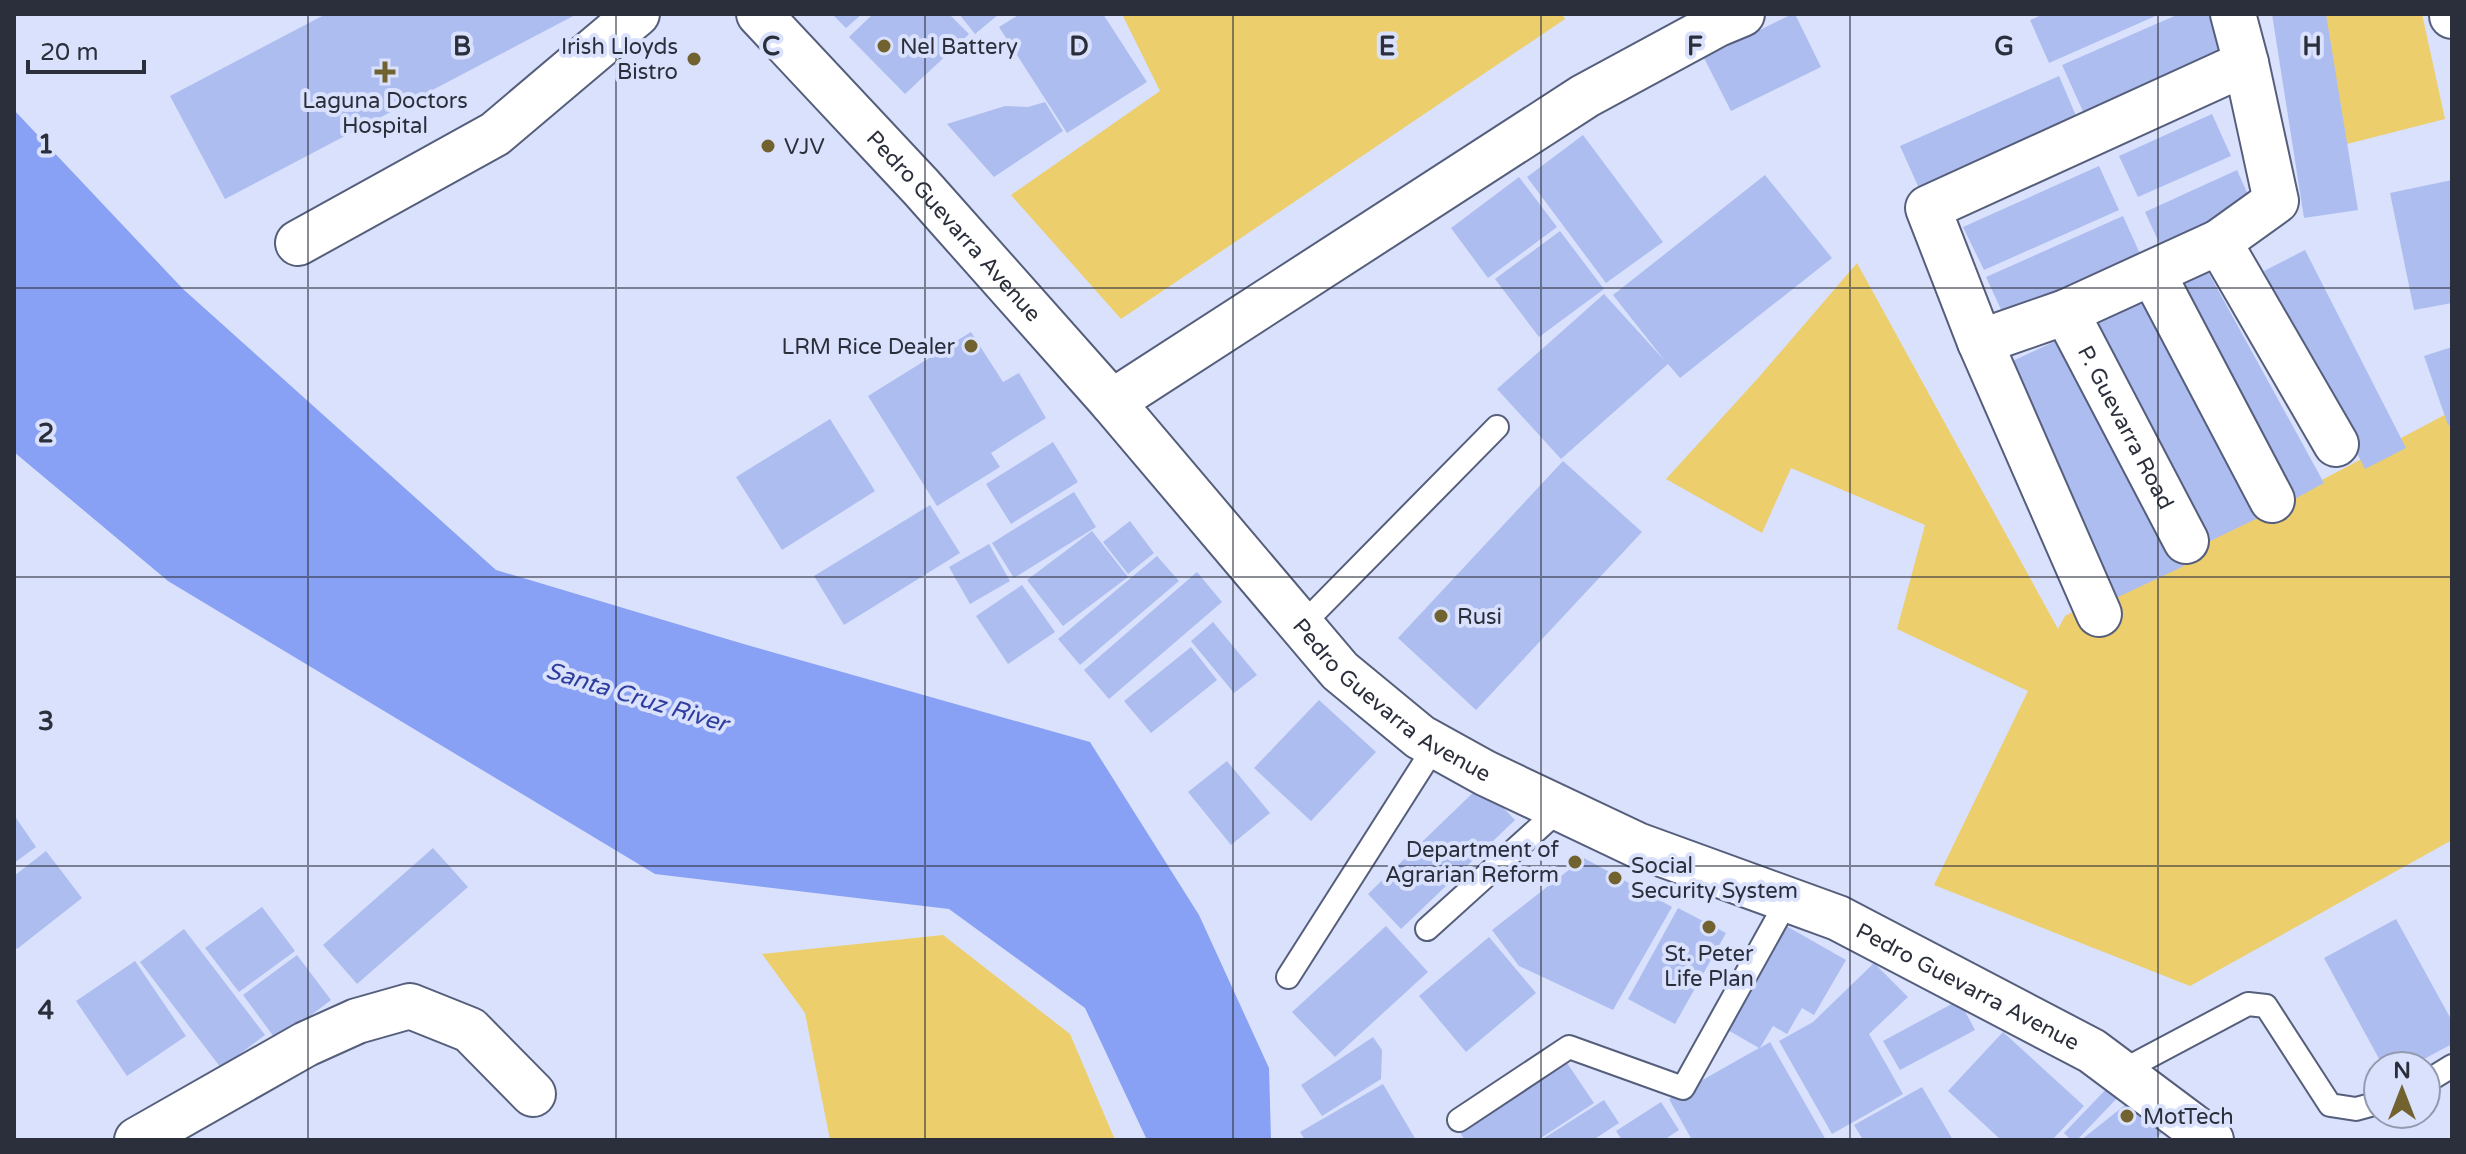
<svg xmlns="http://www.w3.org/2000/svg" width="2466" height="1154" viewBox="0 0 2466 1154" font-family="'Varela Round',sans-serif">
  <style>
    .green { fill: #ecce6c }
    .water { fill: #89a1f4 }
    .building { fill: #adbdf0 }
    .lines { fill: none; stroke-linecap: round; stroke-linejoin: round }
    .service-casing { stroke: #555e7b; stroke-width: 26 }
    .minor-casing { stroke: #555e7b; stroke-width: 48 }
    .secondary-casing { stroke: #555e7b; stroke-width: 48 }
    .service { stroke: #fff; stroke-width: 22 }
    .minor { stroke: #fff; stroke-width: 44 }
    .secondary { stroke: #fff; stroke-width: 44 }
    .grid { fill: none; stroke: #2b2f3c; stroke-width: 2; stroke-opacity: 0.55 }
    .poi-dot { fill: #726230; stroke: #d9e1fc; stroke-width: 3 }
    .labels { text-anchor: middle; stroke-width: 8; stroke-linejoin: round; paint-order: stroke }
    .poi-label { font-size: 22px; fill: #2b2f3c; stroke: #d9e1fc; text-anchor: start }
    .street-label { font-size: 22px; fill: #2b2f3c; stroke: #d9e1fc }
    .water-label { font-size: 24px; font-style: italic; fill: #2f3e9e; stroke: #d9e1fc }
    .grid-label { font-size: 26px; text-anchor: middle; font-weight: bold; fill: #2b2f3c; stroke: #d9e1fc; stroke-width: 8; stroke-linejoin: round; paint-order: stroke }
  </style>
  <rect width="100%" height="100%" fill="#d9e1fc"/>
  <path class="green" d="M1122,14H1562L1565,19L1121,319L1011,195L1160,91Z
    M2324,14H2422L2445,119L2347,144Z
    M1857,263L2058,629L2065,616L2452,411V840L2190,986L1934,885L2028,691L1897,629L1925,525L1791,468L1762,533L1666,479L1759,377Z
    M943,935L1070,1034L1115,1140H830L805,1013L762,954Z"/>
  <path class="water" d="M14,110L183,289L496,570L747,645L1090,742L1199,915L1269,1068L1271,1140H1147L1085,1008L949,909L655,874L168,581L14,452Z"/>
  <path class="building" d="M326,14H577L225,199L170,96Z
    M832,14H862L846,28Z
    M873,14H949L969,34L905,94L849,37Z
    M959,14H999L975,34Z
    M1020,14H1103L1147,82L1067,133L999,27Z
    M1792,14H1795L1821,67L1731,111L1704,58Z
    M2044,14H2160L2049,63L2030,20Z
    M2179,14H2221L2225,47L2211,64L2086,118L2062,65Z
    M2272,14H2326L2358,210L2304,218Z
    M2059,76L2080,125L1922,195L1900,146Z
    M1045,102L1063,131L994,177L947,124L1005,106L1028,107Z
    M2212,114L2231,156L2138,197L2119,156Z
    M1583,135L1663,242L1606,283L1527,177Z
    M2099,166L2119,210L1984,270L1963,227Z
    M2237,170L2254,208L2162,249L2145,212Z
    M1765,175L1832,258L1680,378L1668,364L1561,459L1497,389L1604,294L1665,361L1613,295Z
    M1519,177L1557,227L1488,278L1451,228Z
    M2452,180V303L2414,310L2390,193Z
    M2123,216L2141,256L2004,316L1986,277Z
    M1560,231L1604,289L1539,337L1495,279Z
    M2305,250L2406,448L2365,469L2264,271Z
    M2201,259L2324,483L2291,501L2168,277Z
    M2157,294L2264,515L2202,545L2096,324Z
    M971,332L1003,382L1019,373L1046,418L991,453L1000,467L937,506L868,396Z
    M2073,333L2184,566L2116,598L2006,364Z
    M2452,347V424L2448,425L2424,356Z
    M830,419L875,491L782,550L736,477Z
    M1053,442L1078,482L1011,524L986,484Z
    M1563,461L1642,532L1476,710L1398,638Z
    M1074,492L1096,527L1014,578L992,543Z
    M930,505L960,553L844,625L814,576Z
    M1130,521L1154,553L1128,574L1103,542Z
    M1092,531L1128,577L1063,626L1027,580Z
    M989,544L1010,581L970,604L949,567Z
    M1157,556L1179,581L1080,665L1058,639Z
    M1197,572L1222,602L1109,699L1084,670Z
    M1022,585L1055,632L1008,664L976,616Z
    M1213,622L1257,675L1234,693L1191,641Z
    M1191,647L1217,680L1151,733L1124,701Z
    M1319,700L1376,752L1311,821L1254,768Z
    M1227,761L1270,813L1231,845L1188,792Z
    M1481,785L1515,820L1401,929L1368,894Z
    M14,815L36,847L14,863Z
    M433,848L468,887L357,984L323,945Z
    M46,851L82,898L17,949L14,945V876Z
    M1584,858L1672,907L1613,1010L1519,966L1492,930Z
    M262,907L295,951L239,992L205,948Z
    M1678,908L1726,933L1675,1024L1628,999Z
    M1767,915L1846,960L1814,1015L1802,1008L1787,1034L1773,1026L1760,1048L1770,1042L1826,1140H1692L1669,1099L1759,1048L1707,1018Z
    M2396,919L2452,1021V1044L2411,1066H2383L2324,958Z
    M1386,926L1428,972L1335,1057L1292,1012Z
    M184,929L265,1035L221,1068L140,962Z
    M1489,937L1536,993L1466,1052L1419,996Z
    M297,955L331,1000L277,1041L243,995Z
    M135,961L186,1036L127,1076L76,1001Z
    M1874,963L1908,997L1869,1034L1903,1094L1832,1134L1779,1041L1813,1022Z
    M1959,1000L1975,1030L1900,1070L1883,1041Z
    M2003,1032L2084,1106L2052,1140H2001L1948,1091Z
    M1373,1037L1382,1050L1381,1079L1322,1116L1301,1085Z
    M1563,1057L1594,1103L1538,1140H1465L1456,1127Z
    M2112,1083L2122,1093L2077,1140H2071L2064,1133Z
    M1383,1084L1416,1140H1305L1300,1132Z
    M1922,1087L1953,1140H1863L1854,1125Z
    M2139,1094L2168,1128L2153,1140H2081Z
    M1604,1100L1619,1123L1593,1140H1541Z
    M1661,1102L1679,1130L1664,1140H1622L1616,1131Z"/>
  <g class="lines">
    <defs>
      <path id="service" d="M1301,626L1497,427
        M1427,929L1561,808
        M1288,977L1435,746
        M2120,1072L2248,1004L2266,1006L2330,1105L2356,1109L2378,1103
        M2426,1082L2452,1066
        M1459,1120L1569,1047L1683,1088L1787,901"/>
      <g id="minor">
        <path d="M2452,14V16"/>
        <path d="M2219,242L2336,444"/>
        <path d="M298,243L495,134L637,14"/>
        <path d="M2153,274L2272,500"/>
        <path id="s1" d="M2066,312L2186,541"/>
        <path d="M1980,342L2066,312L2219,242L2276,201L2246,63L2233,14"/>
        <path d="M1112,402L1585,96L1718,24L1742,14"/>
        <path d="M2099,614L1980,342L1928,208L2246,63"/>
        <path d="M137,1140L306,1044L357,1021L410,1006L470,1030L533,1094"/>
      </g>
      <g id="secondary">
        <path id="s2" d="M759,14L921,187L1112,402L1340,671L1420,737L1485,773L1637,845L1838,918L2092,1051L2211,1140"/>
      </g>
    </defs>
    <use href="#service" class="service-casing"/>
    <use href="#minor" class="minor-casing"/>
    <use href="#secondary" class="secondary-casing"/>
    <use href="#service" class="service"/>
    <use href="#minor" class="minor"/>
    <use href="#secondary" class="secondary"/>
  </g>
  <path class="grid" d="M308,14V1140M616,14V1140M925,14V1140M1233,14V1140M1541,14V1140M1850,14V1140M2158,14V1140M14,288H2452M14,577H2452M14,866H2452"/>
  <g class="poi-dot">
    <circle cx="884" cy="46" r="8"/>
    <circle cx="694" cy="59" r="8"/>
    <path d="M381 60h8v8h8v8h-8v8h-8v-8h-8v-8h8z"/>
    <circle cx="768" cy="146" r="8"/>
    <circle cx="971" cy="346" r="8"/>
    <circle cx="1441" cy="616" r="8"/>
    <circle cx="1575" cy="862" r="8"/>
    <circle cx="1615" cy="878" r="8"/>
    <circle cx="1709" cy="927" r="8"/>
    <circle cx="2127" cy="1116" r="8"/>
  </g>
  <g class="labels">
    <g class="poi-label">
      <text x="678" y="54" text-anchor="end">Irish Lloyds<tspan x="678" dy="25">Bistro</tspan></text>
      <text x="900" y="54">Nel Battery</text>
      <text x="385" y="108" text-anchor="middle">Laguna Doctors<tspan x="385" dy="25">Hospital</tspan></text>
      <text x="784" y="154">VJV</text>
      <text x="955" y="354" text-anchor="end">LRM Rice Dealer</text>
      <text x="1457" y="624">Rusi</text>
      <text x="1559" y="857" text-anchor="end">Department of<tspan x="1559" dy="25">Agrarian Reform</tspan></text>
      <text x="1631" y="873">Social<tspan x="1631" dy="25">Security System</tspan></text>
      <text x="1709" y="961" text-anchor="middle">St. Peter<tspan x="1709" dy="25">Life Plan</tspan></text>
      <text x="2143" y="1124">MotTech</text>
    </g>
    <g class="street-label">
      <text dy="8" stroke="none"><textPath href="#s2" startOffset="288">Pedro Guevarra Avenue</textPath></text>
      <text dy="8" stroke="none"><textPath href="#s1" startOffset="130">P. Guevarra Road</textPath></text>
      <text dy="8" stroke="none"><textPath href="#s2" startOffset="936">Pedro Guevarra Avenue</textPath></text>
      <text dy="8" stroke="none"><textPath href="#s2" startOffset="1584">Pedro Guevarra Avenue</textPath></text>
    </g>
    <g class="water-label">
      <text transform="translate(637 697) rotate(17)" y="8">Santa Cruz River</text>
    </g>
  </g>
  <g class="grid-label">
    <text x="462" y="55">B</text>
    <text x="771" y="55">C</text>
    <text x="1079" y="55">D</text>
    <text x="1387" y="55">E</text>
    <text x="1695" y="55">F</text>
    <text x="2004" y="55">G</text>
    <text x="2312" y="55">H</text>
    <text x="46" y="153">1</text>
    <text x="46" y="442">2</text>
    <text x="46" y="730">3</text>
    <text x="46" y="1019">4</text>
  </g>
  <rect width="2466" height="1154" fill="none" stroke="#2b2f3c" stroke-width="32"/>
  <g transform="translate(2402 1090)"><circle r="38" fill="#d9e1fc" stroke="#939aaf" stroke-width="2"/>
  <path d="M0-6L14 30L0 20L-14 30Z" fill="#726230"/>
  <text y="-12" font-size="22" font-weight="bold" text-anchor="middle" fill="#2b2f3c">N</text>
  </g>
  <path d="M28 60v12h116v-12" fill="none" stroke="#2b2f3c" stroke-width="4"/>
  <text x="40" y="60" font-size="24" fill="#2b2f3c" stroke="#d9e1fc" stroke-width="6" paint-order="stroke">20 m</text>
</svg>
